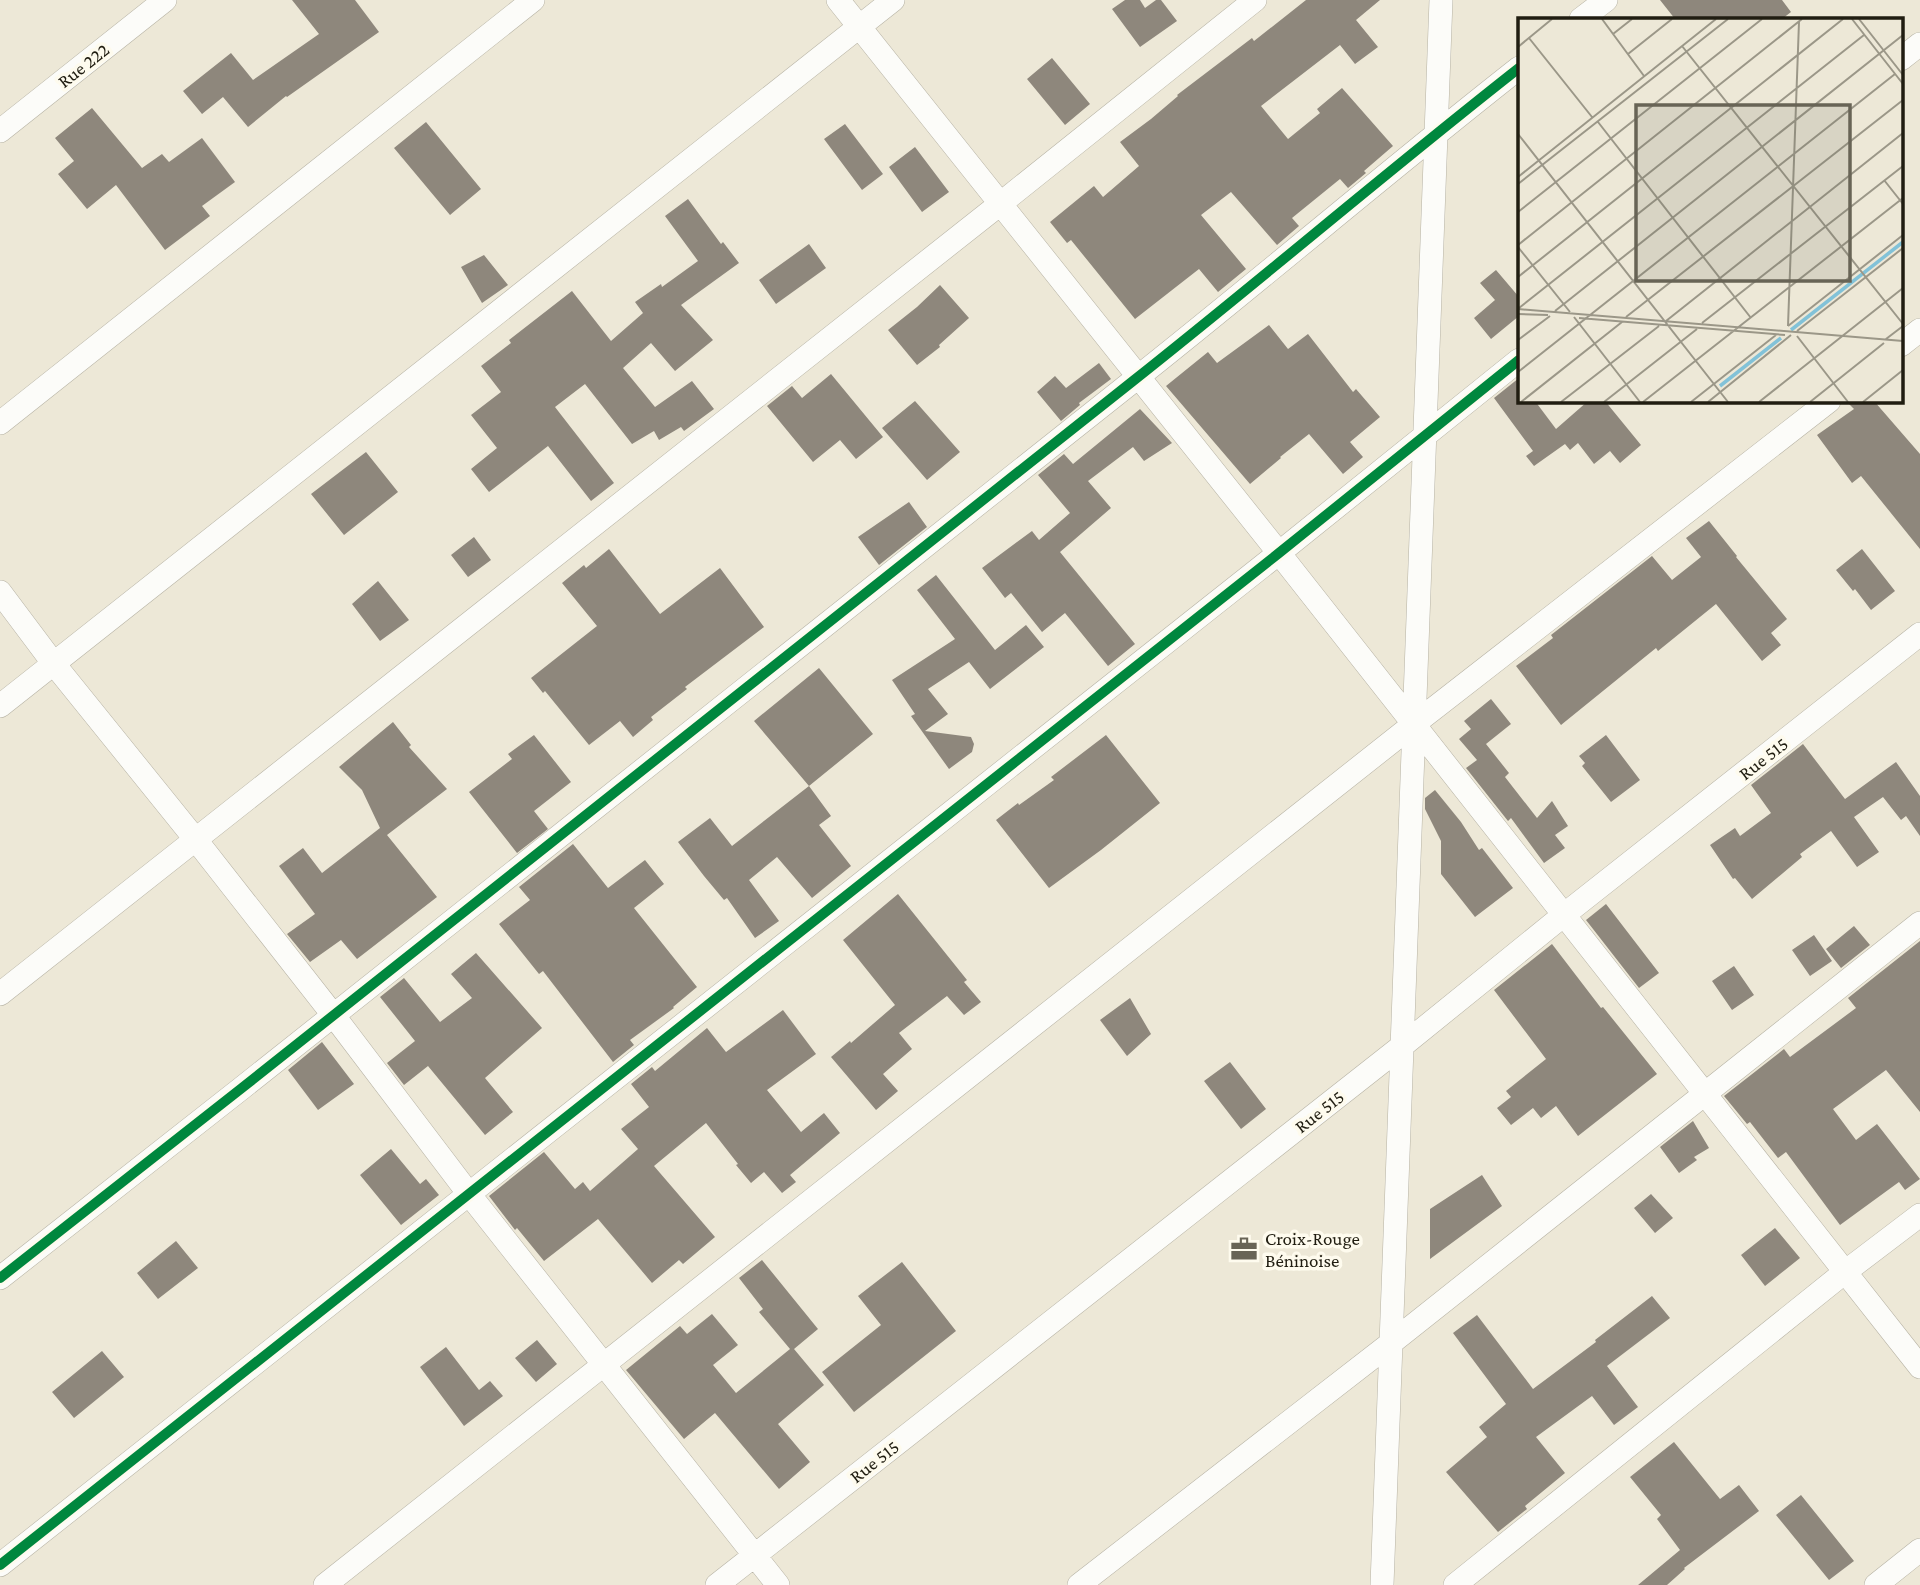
<svg xmlns="http://www.w3.org/2000/svg" width="1920" height="1585" viewBox="0 0 1920 1585" font-family="'Crimson Pro',serif">
  <style>
    .building { fill: #8e877c }
    .lines { fill: none; stroke-linecap: round; stroke-linejoin: round }
    .street-casing { stroke: #b6b2a4; stroke-width: 24 }
    .street { stroke: #fcfcf9; stroke-width: 23 }
    .cycleway-casing { stroke: #fefbee; stroke-width: 15 }
    .cycleway { stroke: #00873e; stroke-width: 10 }
    .labels { text-anchor: middle; stroke-width: 7; stroke-linejoin: round; paint-order: stroke }
    .street-label { font-size: 19px; fill: #201d11; stroke: #fefbee }
    .poi-label { font-size: 19px; fill: #201d11; stroke: #fefbee; text-anchor: start }
    .inset-river { fill: none; stroke: #82c2d8; stroke-width: 3.5 }
    .inset-road { fill: none; stroke: #9b9788; stroke-width: 2 }
    .view { fill: #686456; fill-opacity: 0.15; stroke: #686456; stroke-width: 3.5 }
    .inset-edge { fill: none; stroke: #201d11; stroke-width: 3.5 }
  </style>
  <rect width="100%" height="100%" fill="#ede8d7"/>
  <path class="building" d="M292,0H355L379,32L287,97L286,96L248,127L223,97L202,114L183,91L231,53L253,80L319,34Z
    M1125,0H1140L1145,8L1156,0H1161L1177,21L1140,47L1112,9Z
    M1306,0H1380L1356,20L1378,47L1355,64L1340,45L1261,106L1288,139L1320,113L1317,109L1342,88L1393,146L1364,171L1366,173L1348,188L1340,179L1292,218L1299,226L1277,245L1231,192L1201,215L1246,269L1218,292L1199,269L1135,319L1071,240L1067,243L1050,222L1094,186L1103,197L1139,166L1120,142L1151,119L1178,96L1177,95L1252,38L1254,41Z
    M1660,0H1782L1791,12L1782,19H1675Z
    M1052,58L1090,104L1065,125L1027,79Z
    M92,108L142,168L162,154L169,162L202,138L235,182L202,206L210,216L165,250L116,185L87,209L58,174L74,161L55,138Z
    M426,122L481,189L450,215L394,148Z
    M845,124L883,174L862,190L824,139Z
    M915,147L949,192L922,212L889,167Z
    M688,199L721,244L723,242L739,263L681,305L713,340L675,371L651,343L623,368L655,407L692,381L714,409L684,431L681,427L659,440L654,431L632,444L585,384L555,407L614,483L591,501L548,446L489,492L471,469L497,448L471,415L501,392L481,366L511,343L509,340L572,291L611,341L643,313L635,302L661,284L662,287L698,261L665,216Z
    M809,244L826,268L776,304L759,280Z
    M484,255L508,285L482,303L461,267Z
    M1496,270L1519,297V316L1491,339L1474,318L1495,300L1480,283Z
    M940,285L969,318L939,345L940,347L917,365L888,330L917,307Z
    M1269,325L1288,349L1308,334L1353,392L1356,389L1380,417L1350,442L1363,457L1343,474L1309,434L1280,457L1281,458L1250,484L1166,386L1208,352L1217,363Z
    M1099,363L1111,379L1079,403L1080,405L1061,421L1037,392L1055,376L1066,388Z
    M831,374L883,437L856,459L840,440L813,462L767,406L792,386L802,398Z
    M1519,378V401H1535L1556,429L1588,401H1605L1641,445L1620,463L1610,451L1594,464L1578,443L1570,450L1565,444L1534,466L1526,456L1533,451L1494,398Z
    M915,401L960,452L927,480L882,428Z
    M1846,401H1874L1920,454V549L1861,476L1852,483L1817,435L1854,409Z
    M1140,409L1172,443L1144,461L1133,447L1088,481L1111,508L1060,552L1135,644L1108,666L1065,613L1042,632L1011,593L1005,598L982,568L1032,531L1039,540L1070,513L1038,475L1064,454L1073,464Z
    M366,452L398,492L344,535L311,494Z
    M909,502L927,527L879,565L858,537Z
    M1709,521L1737,556L1736,557L1787,619L1771,633L1781,645L1762,661L1716,604L1658,651L1656,648L1561,725L1516,666L1553,638L1551,635L1652,556L1672,580L1701,557L1686,538Z
    M474,537L491,560L468,577L451,555Z
    M609,549L660,614L720,568L764,627L685,687L687,689L651,717L653,720L633,737L620,721L589,745L545,691L543,693L531,678L597,626L562,583L584,565L586,568Z
    M1862,549L1895,591L1871,610L1855,589L1853,591L1836,570Z
    M936,575L995,650L1026,625L1044,647L990,689L969,662L928,689L948,714L925,731L971,737L974,744L972,752L949,769L911,716L915,714L892,680L955,639L917,590Z
    M378,581L409,620L380,641L352,604Z
    M819,668L873,734L809,786L754,721Z
    M1491,699L1511,724L1486,744L1509,773L1505,777L1537,818L1552,801L1568,826L1555,835L1565,848L1544,863L1511,818L1508,821L1466,768L1477,760L1459,739L1471,729L1464,721Z
    M393,722L411,745L409,747L447,789L387,835L437,897L357,959L341,940L310,962L287,934L315,914L279,866L303,848L322,873L380,828L362,790L339,767Z
    M534,735L571,782L534,811L548,829L517,853L469,792L512,759L508,754Z
    M1106,735L1160,803L1101,850L1049,888L996,820L1018,803L1019,805L1054,780L1051,777Z
    M1606,735L1640,780L1611,802L1582,766L1585,763L1579,756Z
    M1803,744L1845,799L1896,762L1920,796V836L1906,816L1901,820L1883,797L1854,817L1879,852L1857,867L1831,831L1800,854L1802,857L1752,899L1735,878L1733,879L1710,845L1735,828L1740,836L1771,813L1751,785Z
    M809,786L831,816L819,825L851,866L812,898L777,857L749,880L779,921L755,938L727,898L724,900L704,876L678,842L710,818L732,846Z
    M1435,790L1461,822L1479,850L1482,848L1513,888L1475,917L1441,874V841L1425,809V798Z
    M573,844L608,888L645,860L664,884L634,908L697,987L673,1007L674,1008L630,1040L634,1045L613,1062L543,971L539,974L499,924L530,900L519,887Z
    M898,894L967,980L964,982L981,1002L964,1015L947,996L899,1033L912,1049L883,1074L898,1091L876,1110L831,1057L850,1041L851,1043L895,1005L843,940Z
    M1606,904L1659,973L1639,988L1586,920Z
    M1854,926L1870,945L1841,968L1826,949Z
    M1814,935L1832,961L1810,976L1792,950Z
    M1920,941V1112L1886,1070L1833,1109L1856,1140L1877,1124L1920,1179L1905,1190L1899,1182L1840,1225L1786,1152L1778,1158L1750,1122L1747,1124L1724,1096L1784,1049L1790,1057L1856,1008L1848,998Z
    M1552,944L1601,1008L1603,1007L1657,1074L1578,1136L1556,1106L1541,1118L1533,1108L1511,1125L1497,1108L1511,1097L1506,1091L1546,1059L1494,990Z
    M476,953L542,1028L485,1078L513,1112L485,1135L428,1066L404,1085L387,1063L415,1041L380,997L404,978L440,1022L472,998L451,974Z
    M1734,966L1754,995L1732,1010L1712,981Z
    M1130,998L1151,1034L1127,1056L1100,1020Z
    M783,1010L816,1054L767,1090L801,1132L824,1113L840,1133L790,1175L796,1182L782,1193L764,1172L751,1183L736,1165L738,1164L706,1123L654,1166L715,1237L683,1264L679,1260L652,1283L598,1219L544,1261L517,1228L515,1230L489,1196L544,1152L575,1189L583,1182L590,1191L638,1149L621,1129L649,1107L631,1084L652,1067L655,1071L707,1028L726,1052Z
    M322,1042L354,1084L318,1110L288,1070Z
    M1230,1062L1266,1109L1241,1129L1204,1081Z
    M1693,1121L1709,1148L1694,1157L1697,1160L1679,1173L1660,1147Z
    M391,1149L420,1184L426,1179L439,1195L401,1225L360,1175Z
    M1482,1175L1502,1206L1430,1259V1209Z
    M1651,1194L1673,1218L1655,1233L1634,1208Z
    M1775,1228L1800,1258L1765,1286L1741,1255Z
    M176,1241L198,1268L158,1299L137,1273Z
    M762,1260L818,1329L794,1349L824,1385L778,1424L810,1462L779,1489L715,1413L684,1439L626,1370L680,1326L687,1334L712,1314L738,1345L713,1365L736,1393L790,1349L759,1312L763,1309L739,1278Z
    M902,1262L956,1331L854,1412L822,1372L881,1325L858,1296Z
    M1652,1296L1670,1318L1607,1366L1638,1407L1614,1425L1592,1396L1536,1437L1565,1473L1525,1506L1527,1509L1498,1532L1446,1472L1487,1437L1479,1427L1506,1404L1453,1333L1477,1315L1533,1389L1596,1342L1595,1340Z
    M537,1340L557,1364L536,1382L515,1358Z
    M446,1347L479,1390L490,1381L503,1396L464,1426L420,1367Z
    M102,1351L124,1377L74,1418L52,1392Z
    M1674,1442L1720,1499L1739,1485L1759,1511L1684,1568L1685,1569L1667,1585H1638L1680,1550L1657,1519L1661,1515L1630,1477Z
    M1801,1495L1854,1561L1829,1580L1776,1515Z"/>
  <g class="lines">
    <defs>
      <path id="street" d="M838,0L1279,553L1920,1367
        M1581,19L1606,0
        M1901,59L1920,44
        M0,131L165,0
        M1901,345L1920,330
        M0,423L533,0
        M0,592L54,664L196,840L334,1016L469,1194L778,1585
        M0,706L893,0
        M0,994L1000,204L1255,0
        M0,1278C379,981 756,682 1133,381C1263,278 1389,170 1519,68
        M0,1565L1279,553L1519,360
        M325,1585L1414,724L1829,401
        M717,1585L1402,1046L1565,914L1920,634
        M1079,1585L1391,1343L1920,923
        M1382,1585L1441,0
        M1455,1585L1845,1272L1920,1215
        M1876,1585L1920,1550"/>
    </defs>
    <use href="#street" class="street-casing"/>
    <use href="#street" class="street"/>
    <defs>
      <path id="cycleway" d="M0,1278C379,981 756,682 1133,381C1263,278 1389,170 1519,68
        M0,1565L1279,553L1519,360"/>
    </defs>
    <use href="#cycleway" class="cycleway-casing"/>
    <use href="#cycleway" class="cycleway"/>
  </g>
  <defs>
    <symbol id="office-bare" viewBox="-9 -9 18 18"><path d="M-6-3h4V-5.5h4V-3h4V5H-6ZM-1-4.5V-3h2v-1.5ZM-6 0V1H6V0Z" fill="#686456" stroke="#fefbee" stroke-width="2.5" paint-order="stroke"/></symbol>
  </defs>
  <g fill-rule="evenodd">
    <use href="#office-bare" x="1225" y="1230" width="38" height="38"/>
  </g>
  <g class="labels">
    <g class="street-label">
      <text transform="translate(83 65) rotate(-38)" y="7">Rue 222</text>
      <text transform="translate(1763 758) rotate(-38)" y="7">Rue 515</text>
      <text transform="translate(1319 1111) rotate(-38)" y="7">Rue 515</text>
      <text transform="translate(874 1461) rotate(-38)" y="7">Rue 515</text>
    </g>
    <g class="poi-label">
      <text x="1265" y="1245">Croix-Rouge<tspan x="1265" dy="22">Béninoise</tspan></text>
    </g>
  </g>
  <g transform="translate(1518 18)">
    <rect width="385" height="385" fill="#ede8d7"/>
    <path class="inset-river" d="M273,312L385,224M202,368L263,320"/>
    <path class="inset-road" d="M84,1L126,58M334,1L385,66M341,1L385,57M95,16L114,1M11,20L74,99M164,28L385,306M0,29L34,1M110,36L154,1M80,104L233,300M0,116L210,384M0,159L198,1M366,162L385,186M0,166L210,1M0,194L244,1M0,227L284,1M0,229L52,294M0,259L325,1M1,290L346,17M0,291L385,323M37,293L385,17M0,296L30,297M56,299L122,384M108,299L385,82M61,300L267,317M148,303L385,115M184,305L385,148M270,308L281,4M270,308L385,217M279,313L385,230M279,318L330,384M368,321L385,308M0,322L32,298M0,354L377,56M3,384L104,304M43,384L141,308M86,384L179,311M125,384L385,180M173,384L258,317M190,384L273,317M241,384L385,270M292,384L366,325M345,384L385,352"/>
    <path class="view" d="M118,87H332V263H118Z"/>
    <rect width="385" height="385" class="inset-edge"/>
  </g>
</svg>
